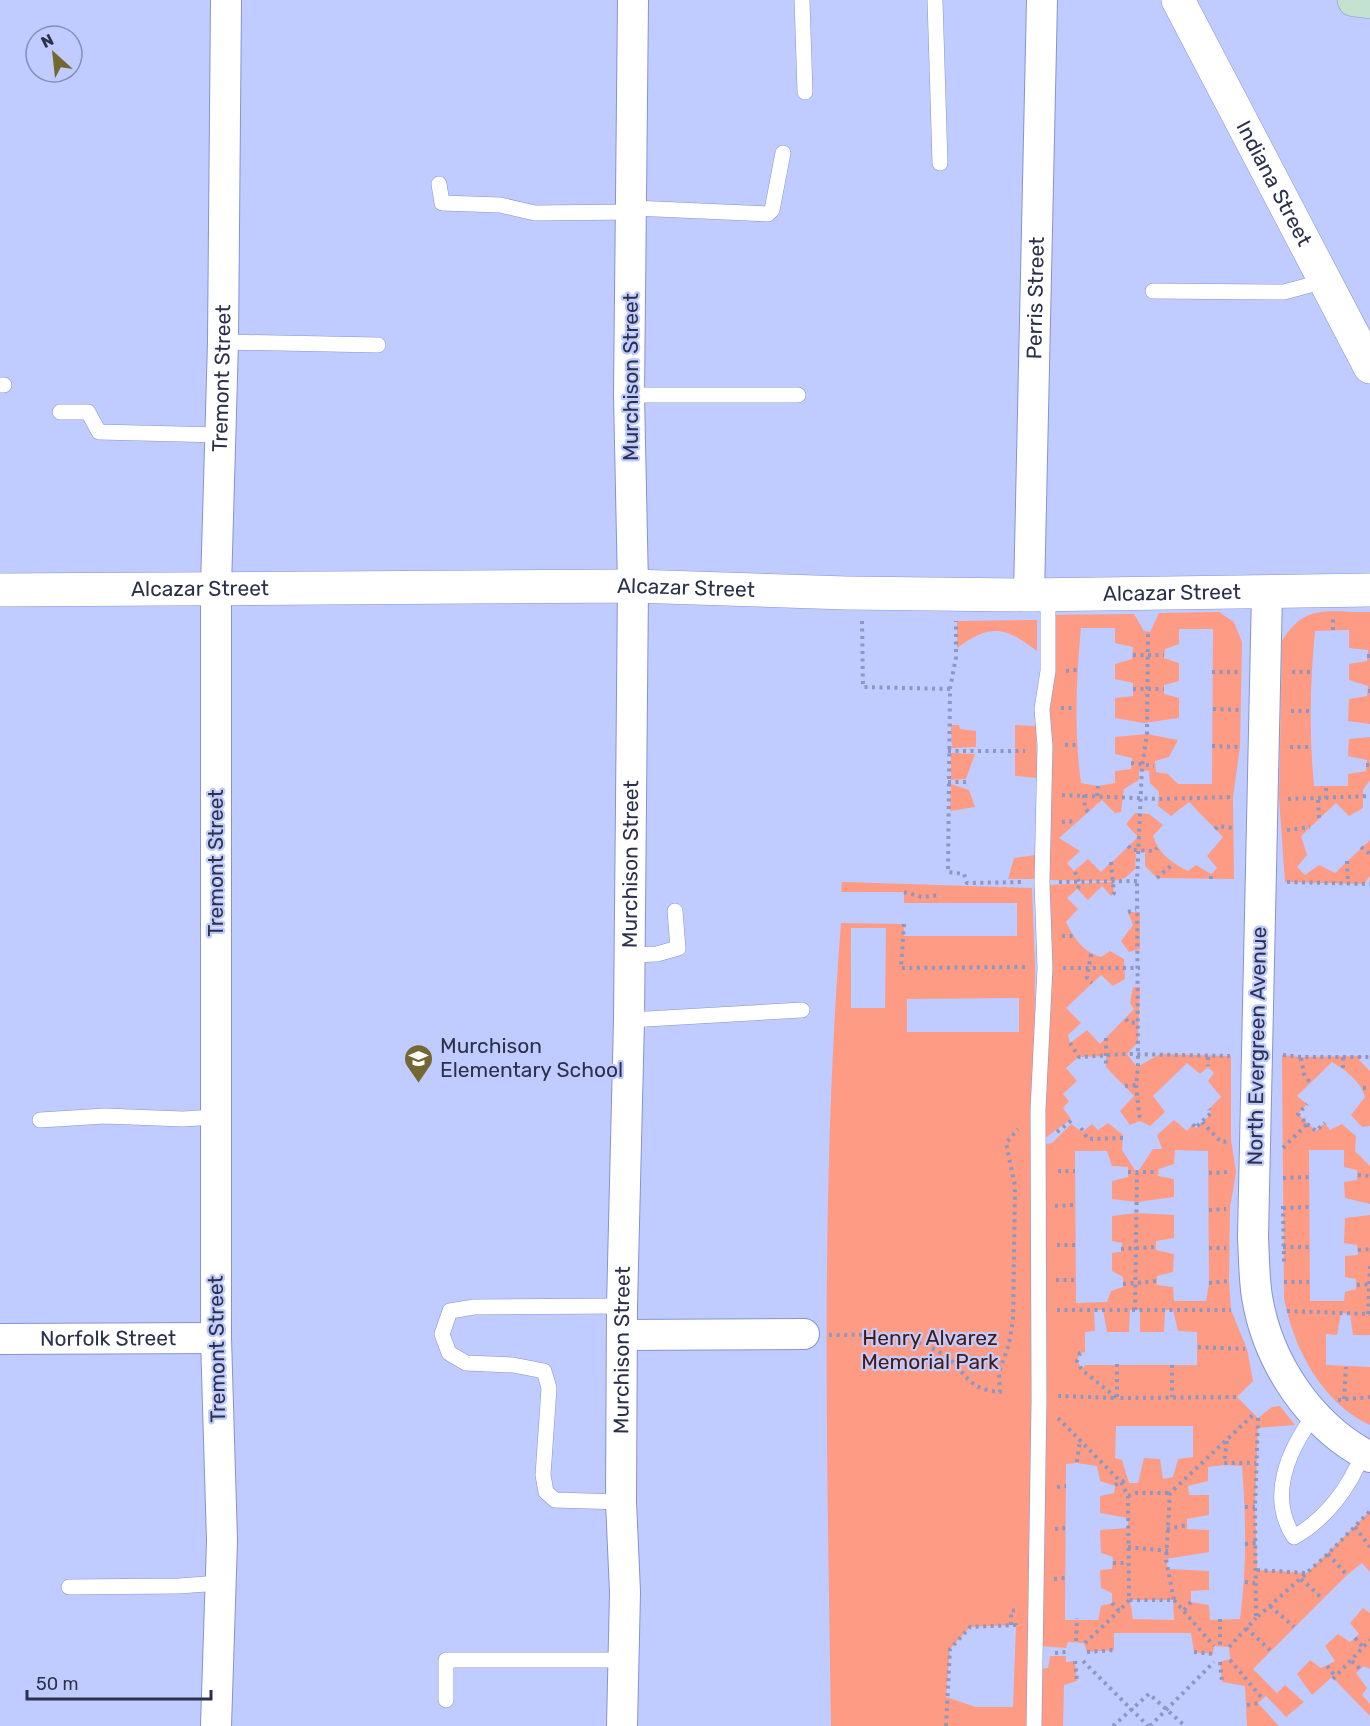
<svg xmlns="http://www.w3.org/2000/svg" width="1370" height="1726" viewBox="0 0 1370 1726" font-family="Rubik,sans-serif">
  <style>
    .green { fill: #fd9b84; fill-rule: evenodd }
    .lines { fill: none; stroke-linecap: round; stroke-linejoin: round }
    .service-casing { stroke: #8693cf; stroke-width: 16 }
    .minor-casing { stroke: #8693cf; stroke-width: 32 }
    .tertiary-casing { stroke: #8693cf; stroke-width: 34 }
    .secondary-casing { stroke: #8693cf; stroke-width: 34 }
    .path { stroke: #8d97c1; stroke-width: 4; stroke-dasharray: 3 4.5; stroke-linecap: butt }
    .service { stroke: #fff; stroke-width: 15 }
    .minor { stroke: #fff; stroke-width: 30 }
    .tertiary { stroke: #fff; stroke-width: 33 }
    .secondary { stroke: #c3e2d0; stroke-width: 33 }
    .labels { text-anchor: middle; stroke-width: 4.5; stroke-linejoin: round; paint-order: stroke }
    .street-label { font-size: 21px; fill: #2b314a; stroke: #c0ccff }
    .poi-label { font-size: 21px; fill: #2b314a; stroke: #c0ccff; text-anchor: start }
    .park-label { font-size: 21px; fill: #48190f; stroke: #c0ccff }
  </style>
  <rect width="100%" height="100%" fill="#c0ccff"/>
  <path class="green" d="M1219,612L1234,622L1242,642L1240,747L1233,797L1234,879L1157,878L1145,866V852L1133,850L1136,854L1135,869L1125,878L1114,881L1113,872V881L1047,880V615L1134,614L1144,631L1150,632L1159,613ZM1081,628H1115V643L1133,647L1132,659L1115,664V679L1133,683V696L1115,698V718L1143,723L1179,718V698L1164,694V685L1179,681V663L1164,658L1165,649L1179,644V629H1213L1212,784H1178L1168,774L1156,772L1155,761L1169,757L1178,740L1147,734L1115,737V754L1132,758L1131,769L1115,771V783L1098,786L1081,783C1074,731 1076,680 1081,628ZM1139,770L1149,771L1150,783L1159,792L1158,806L1171,816L1189,802L1223,837L1207,856L1217,868L1211,874L1196,865L1188,871C1172,863 1159,854 1153,836L1163,825L1149,814L1135,813L1126,824L1138,837L1112,862L1114,866L1111,862L1101,872L1088,859L1074,871L1067,863L1080,851L1059,838L1102,800L1115,813L1121,812L1124,789L1139,780Z
    M1370,612V724L1348,721L1349,699L1367,696L1368,686L1349,680V664L1367,661L1368,650L1349,648V630L1315,631C1310,683 1309,734 1314,786H1348V774L1366,771L1367,760L1348,756L1349,739L1370,737V780L1363,790V808L1349,816L1336,803L1301,836L1307,855L1297,867L1305,875L1319,865L1335,873L1370,840V876L1364,884L1285,882L1279,798L1282,641C1305,602 1330,613 1370,612Z
    M1037,620V651C1005,627 991,623 957,648V621Z
    M951,725H959L960,729L976,731V747L952,748Z
    M1015,725L1036,726L1037,778L1015,776Z
    M951,753L975,754L966,779L951,780Z
    M951,784L969,790L975,807L950,811Z
    M1035,855V879H1008L1014,858Z
    M842,882L1032,888L1035,967L1032,1611L1029,1726H831C827,1458 820,1190 841,923L904,924V936H1017V903H904V892H841ZM851,928H886L885,1008H851ZM1019,998V1032H907V999ZM1016,1625L1013,1707H976L946,1697L950,1649L970,1627Z
    M1113,882L1114,893L1111,896L1102,886L1088,900L1077,889L1067,898L1078,909L1066,922C1074,938 1083,952 1101,957L1110,951L1124,959L1125,979L1113,986L1101,975L1066,1008L1081,1023L1068,1035L1070,1043L1087,1030L1100,1044L1134,1009L1130,1003L1133,987H1140L1138,1042L1127,1054L1137,1067L1160,1054L1231,1056V1140L1236,1172L1230,1208L1229,1281L1231,1310L1247,1349L1253,1381L1237,1397L1258,1418L1272,1407L1280,1406L1295,1425L1258,1428L1255,1507L1257,1570L1307,1573L1370,1511V1572L1362,1563L1347,1575L1253,1669L1277,1693L1285,1685L1304,1702L1286,1717L1266,1696L1258,1703L1279,1726H1247L1245,1686L1222,1682L1220,1662L1230,1659L1229,1647L1214,1646L1213,1654L1194,1652L1191,1633H1114V1650L1087,1652L1084,1643L1068,1642L1066,1648L1041,1646L1046,1144L1052,1143L1071,1124L1082,1132L1092,1124L1098,1130L1108,1123L1123,1135L1122,1150L1137,1173L1153,1149H1162L1157,1135L1174,1120L1187,1131L1193,1124L1196,1128L1211,1114L1209,1109L1221,1097L1208,1081L1214,1073L1208,1067L1200,1074L1187,1063L1153,1096L1165,1112L1150,1126L1140,1121L1130,1125L1120,1111L1134,1096L1106,1067V1056L1079,1057L1066,1068L1077,1081L1063,1094L1069,1101L1063,1108L1071,1119L1044,1139L1047,885ZM1175,1150L1208,1151L1209,1283L1206,1301H1174L1173,1287L1157,1285V1276L1173,1272L1174,1254L1156,1250V1241L1174,1238V1215L1136,1213L1112,1216V1241L1122,1243L1121,1252L1112,1253V1271L1123,1277V1287L1111,1291L1107,1302L1076,1303L1075,1151H1107L1112,1166L1128,1167V1177L1112,1181V1199L1137,1202L1174,1197V1179L1158,1176L1159,1169L1174,1164ZM1094,1310H1103L1107,1332H1129L1130,1310H1140V1332H1164L1165,1310H1173L1178,1331L1197,1332V1365H1085L1082,1369L1077,1361L1080,1353L1085,1352V1332L1095,1331ZM1116,1426H1193V1457L1178,1459L1173,1477L1163,1479L1160,1459L1144,1458L1138,1483H1129L1122,1460L1115,1458ZM1077,1463L1097,1466L1100,1481L1115,1486L1114,1493L1100,1496V1513L1128,1518V1528L1100,1530L1101,1553L1113,1557L1112,1569L1100,1570L1101,1588L1112,1593V1603L1101,1606L1098,1620H1065L1066,1464ZM1224,1465L1242,1466C1246,1517 1247,1568 1240,1619L1210,1620L1209,1605L1191,1602V1591L1209,1590V1571L1168,1569L1166,1559L1209,1552V1530L1187,1529V1519L1209,1515V1495H1189L1188,1486L1208,1481V1467ZM1130,1600H1173L1174,1620L1133,1619Z
    M1128,912H1140V949L1129,952L1121,941L1133,925Z
    M1282,1055L1301,1057L1363,1056L1359,1060L1370,1071V1126L1362,1127L1351,1115L1365,1097C1361,1082 1346,1070 1332,1062L1297,1096L1307,1104L1298,1114L1316,1131L1325,1123L1330,1130L1342,1124L1356,1136L1355,1151L1370,1166V1204L1345,1198L1344,1182L1357,1180V1170L1344,1167V1150H1309L1310,1301H1344L1345,1292L1356,1289V1279L1345,1277V1256L1358,1255L1357,1245L1344,1243L1345,1218L1370,1215V1335H1353L1350,1314L1341,1313L1337,1335L1326,1334V1365L1370,1367V1425C1323,1404 1293,1348 1284,1298Z
    M1363,1608L1370,1613V1669L1364,1666L1356,1673L1367,1688L1362,1695L1370,1704V1716L1332,1677L1312,1695L1297,1674L1310,1660L1321,1668L1335,1661L1325,1646L1338,1634L1350,1642L1359,1634L1350,1623Z
    M1050,1656H1066V1662L1075,1661L1077,1681L1064,1685L1063,1726H1042L1040,1669L1048,1668Z"/>
  <g class="lines">
    <defs>
      <path id="service" d="M802,0L805,92
        M935,0L940,163
        M439,184L442,203L500,205L535,213L632,212
        M633,208L768,214L772,210L783,153
        M1153,291L1284,292L1325,281
        M223,342L378,345
        M0,385H4
        M629,395H798
        M60,412H88L99,432L220,435
        M628,955L657,954L678,948L675,911
        M629,1020L802,1010
        M40,1120L105,1116L183,1119L215,1117
        M1315,1414C1289,1449 1267,1496 1294,1537C1326,1519 1350,1487 1363,1453
        M621,1502L555,1500L546,1492L543,1475L549,1388L544,1371L513,1365L466,1363L449,1353L442,1334L450,1311L474,1307L622,1306
        M69,1587L179,1586L220,1583
        M446,1700V1660H624
        M1034,1726L1039,1401L1038,1110L1045,968L1042,882L1045,746L1042,709L1048,671V595"/>
      <g id="minor">
        <path d="M1267,593L1253,1237C1254,1257 1254,1278 1257,1297C1268,1363 1310,1426 1370,1457"/>
        <path id="s1" d="M1029,595L1042,0"/>
        <path d="M622,1335L804,1334"/>
        <path id="s2" d="M0,1339L216,1338"/>
        <path id="s3" d="M216,1726L222,1541L216,1338V587L223,342L226,0"/>
        <path id="s4" d="M622,1726L625,1592L621,1502L622,1306L629,1020L633,586L629,395L633,0"/>
      </g>
      <g id="tertiary">
        <path id="s5" d="M1178,0L1370,367"/>
        <path id="s6" d="M0,590L633,586L846,593L1029,595L1370,590"/>
      </g>
      <path id="secondary" d="M1354,0L1370,2"/>
    </defs>
    <use href="#service" class="service-casing"/>
    <use href="#minor" class="minor-casing"/>
    <use href="#tertiary" class="tertiary-casing"/>
    <use href="#secondary" class="secondary-casing"/>
    <path class="path" d="M862,621L863,687L950,689L948,872L964,874L967,883L1025,882
      M1333,630V619
      M1133,655H1164
      M1367,656H1370
      M1066,671L1077,670
      M1212,672H1239
      M1292,672H1311
      M950,689L956,657V621
      M1133,689H1164
      M1368,691H1370
      M1061,708H1076
      M1213,709L1239,710
      M1291,711H1311
      M1065,745H1076
      M1212,746L1238,747
      M1290,747H1310
      M948,751H1025
      M1131,763L1154,766
      M1366,765H1370
      M948,782H966
      M1326,788V799
      M1062,795L1158,799L1233,797
      M1084,795L1085,808L1088,812
      M1097,796L1098,786
      M1288,799L1370,796
      M1318,800L1319,818
      M1062,822L1070,821L1075,826
      M1215,829L1218,826L1234,828
      M1287,830L1310,827
      M1128,846L1132,850L1154,851L1157,848
      M1361,847L1370,854
      M1347,861L1348,884
      M1111,862L1114,893L1112,896
      M1075,872L1080,885L1077,889
      M1157,878L1173,864
      M1211,879V874
      M1059,882L1137,881L1142,766L1147,734L1148,631
      M1287,882L1370,884
      M904,892L922,897L940,895
      M1128,912L1136,910
      M904,924L901,968L1025,967
      M1062,936H1073
      M1091,954L1087,978L1092,983
      M1063,968H1140
      M1126,1019L1128,1022L1138,1023
      M1106,1038V1067
      M1070,1043L1079,1057L1127,1054L1230,1056
      M1283,1055L1301,1057H1370
      M1208,1057V1066
      M1301,1058L1304,1074L1311,1084
      M1343,1068V1056
      M1136,1085L1140,1121
      M1125,1086L1136,1085L1138,1067L1137,881
      M1363,1088H1370
      M1202,1122L1221,1142L1228,1141
      M1193,1124L1195,1128L1211,1113L1209,1109
      M1307,1124L1316,1131L1325,1123
      M1081,1128L1088,1139L1124,1138
      M1057,1132L1072,1120
      M1283,1148L1307,1124L1298,1114L1307,1104
      M1058,1171H1075
      M1128,1172H1158
      M1209,1173L1230,1172
      M1358,1175L1370,1176
      M1283,1178L1309,1177
      M1055,1206L1075,1205
      M1283,1206L1284,1265
      M1283,1208L1309,1207
      M1209,1210L1226,1209
      M1057,1245H1075
      M1283,1247H1309
      M1209,1248H1226
      M1121,1249L1156,1247
      M1358,1250L1370,1249
      M1056,1280H1076
      M1284,1282H1309
      M1209,1283L1229,1281
      M1123,1284L1157,1281
      M1357,1285L1370,1284
      M1057,1310H1231
      M1135,1310L1137,1174
      M1287,1311L1370,1314
      M1368,1314L1370,1265
      M829,1335C869,1335 906,1332 941,1353C968,1370 963,1389 1000,1392L999,1372L1009,1344L1013,1320L1015,1186L1006,1143L1018,1129
      M1198,1347L1245,1349
      M1117,1364V1398L1237,1397
      M1172,1365V1397
      M1058,1396L1117,1398L1082,1370L1077,1361L1080,1353L1085,1352
      M1344,1399L1346,1367
      M1338,1400L1370,1397
      M1058,1418L1121,1482L1128,1496L1129,1600H1174L1166,1559L1170,1493L1254,1414
      M1258,1418L1255,1507L1256,1618L1328,1554L1370,1511
      M1227,1441L1224,1463H1256
      M1077,1462L1080,1439
      M1115,1485L1128,1479
      M1057,1487L1066,1486
      M1128,1496L1136,1493H1170
      M1245,1507H1255
      M1355,1527L1370,1547
      M1055,1529L1065,1528
      M1167,1529L1187,1525
      M1245,1544L1256,1543
      M1128,1547L1168,1551
      M1328,1554L1347,1575
      M1113,1563H1128
      M1257,1570L1307,1573
      M1054,1579L1065,1578
      M1301,1579L1323,1599
      M1245,1582L1255,1583
      M1174,1600L1214,1646
      M1112,1603L1119,1611L1129,1600
      M1270,1606L1294,1627
      M1184,1610L1191,1602
      M1220,1619V1645
      M1011,1625V1611L1017,1610
      M1246,1628L1270,1650
      M1355,1638L1363,1647
      M1076,1641L1077,1618
      M1085,1643L1119,1611
      M1229,1647L1256,1618
      M1087,1652L1114,1650
      M1194,1652L1213,1654
      M1055,1653L1066,1652
      M1230,1660L1262,1698
      M1075,1661L1077,1681
      M1083,1661L1148,1726
      M1352,1661L1360,1669
      M1220,1662L1222,1682
      M1327,1666L1335,1676
      M1333,1679L1370,1640
      M1247,1705L1258,1703
      M946,1726L950,1649L970,1627L1016,1625V1627
      M1113,1726L1149,1694L1183,1724L1181,1726
      M1150,1726L1214,1662"/>
    <use href="#service" class="service"/>
    <use href="#minor" class="minor"/>
    <use href="#tertiary" class="tertiary"/>
    <use href="#secondary" class="secondary"/>
  </g>
  <defs>
    <symbol id="school-pin" viewBox="-11 -11 22 30"><path d="M0 17L-7.5 6A9.5 9.5 0 1 1 7.5 6Z" fill="#756734" stroke="#c0ccff"/><path d="M0-5L7-2L0 1L-7-2ZM-4 1L0 2.5L4 1V4Q0 6-4 4Z" fill="#fff"/></symbol>
  </defs>
  <g fill-rule="evenodd">
    <use href="#school-pin" x="402" y="1042" width="33" height="45"/>
  </g>
  <g class="labels">
    <g class="street-label">
      <text dy="7" stroke="none"><textPath href="#s5" startOffset="207">Indiana Street</textPath></text>
      <text dy="7" stroke="none"><textPath href="#s1" startOffset="297">Perris Street</textPath></text>
      <text dy="7" stroke="none"><textPath href="#s3" startOffset="1348">Tremont Street</textPath></text>
      <text transform="translate(631 377) rotate(-90)" y="7">Murchison Street</text>
      <text dy="7" stroke="none"><textPath href="#s6" startOffset="200">Alcazar Street</textPath></text>
      <text dy="7" stroke="none"><textPath href="#s6" startOffset="686">Alcazar Street</textPath></text>
      <text dy="7" stroke="none"><textPath href="#s6" startOffset="1172">Alcazar Street</textPath></text>
      <text transform="translate(216 863) rotate(-90)" y="7">Tremont Street</text>
      <text dy="7" stroke="none"><textPath href="#s4" startOffset="862">Murchison Street</textPath></text>
      <text transform="translate(1257 1046) rotate(-89)" y="7">North Evergreen Avenue</text>
      <text dy="7" stroke="none"><textPath href="#s2" startOffset="108">Norfolk Street</textPath></text>
      <text transform="translate(217 1349) rotate(-91)" y="7">Tremont Street</text>
      <text dy="7" stroke="none"><textPath href="#s4" startOffset="376">Murchison Street</textPath></text>
    </g>
    <g class="poi-label">
      <text x="440" y="1053">Murchison<tspan x="440" dy="24">Elementary School</tspan></text>
    </g>
    <g class="park-label">
      <text x="930" y="1345">Henry Alvarez<tspan x="930" dy="24">Memorial Park</tspan></text>
    </g>
  </g>
  <g transform="translate(54 54) rotate(333)"><circle r="28" fill="#c0ccff" stroke="#848eb7" stroke-width="1.5"/>
  <path d="M0-4.5L10 22L0 15L-10 22Z" fill="#756734"/>
  <text y="-9" font-size="16" font-weight="bold" text-anchor="middle" fill="#2b314a">N</text>
  </g>
  <path d="M27 1690v9h184v-9" fill="none" stroke="#2b314a" stroke-width="3"/>
  <text x="36" y="1690" font-size="18" fill="#2b314a" stroke="#c0ccff" stroke-width="4.5" paint-order="stroke">50 m</text>
</svg>
